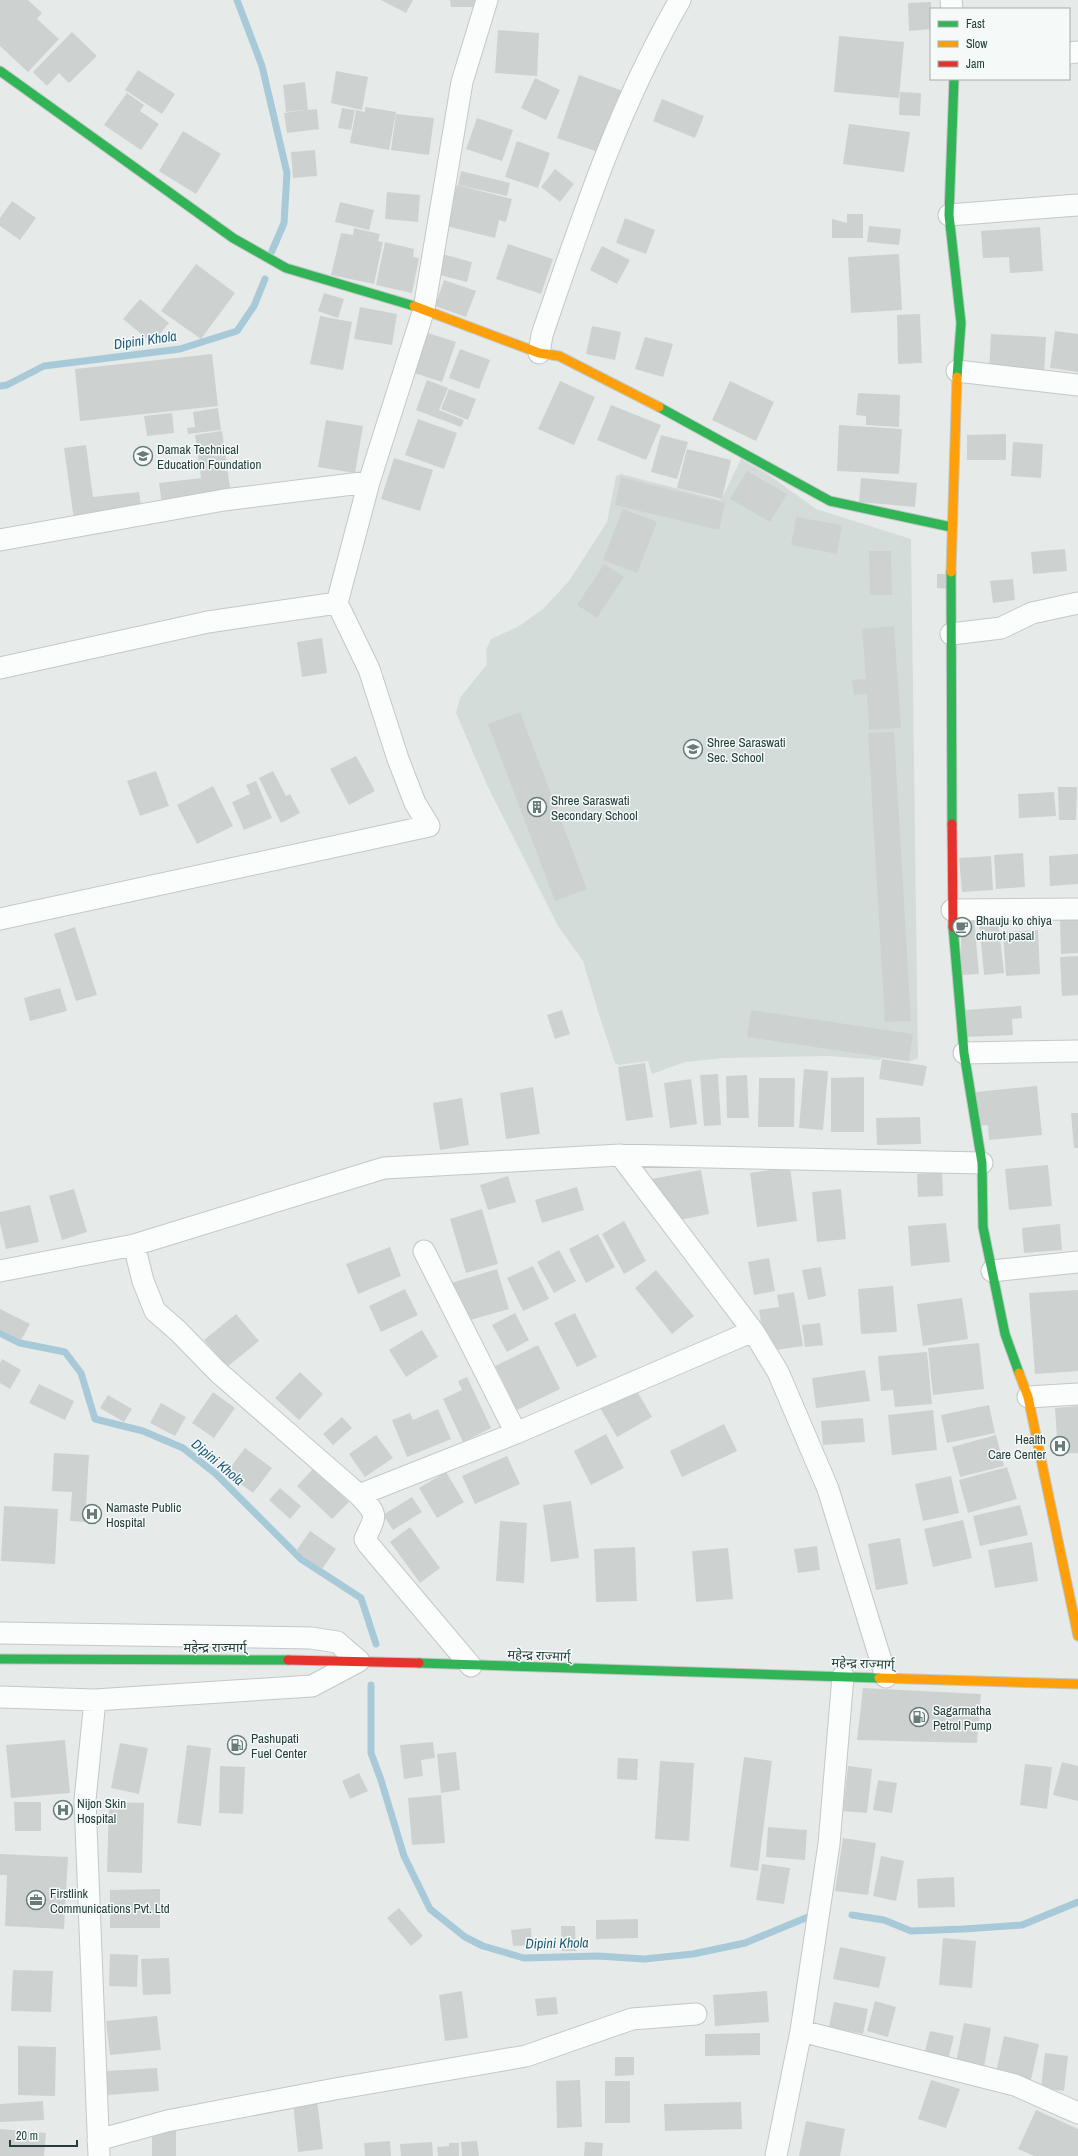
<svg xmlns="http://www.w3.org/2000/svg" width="1078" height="2156" viewBox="0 0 1078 2156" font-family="'Archivo Narrow','Noto Sans Devanagari',sans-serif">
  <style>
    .built { fill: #d4dcda }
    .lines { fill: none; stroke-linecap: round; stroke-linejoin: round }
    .stream { stroke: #a8c9d8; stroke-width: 7 }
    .building { fill: #cdd2d1 }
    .street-casing { stroke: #c3c8c7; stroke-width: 23 }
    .fast-casing { stroke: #c0c7c5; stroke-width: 11 }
    .slow-casing { stroke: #c0c7c5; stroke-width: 11 }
    .jam-casing { stroke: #c0c7c5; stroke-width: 11 }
    .street { stroke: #fbfcfc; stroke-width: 21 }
    .fast { stroke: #30b455; stroke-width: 9 }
    .slow { stroke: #ff9f0a; stroke-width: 9 }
    .jam { stroke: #e5322d; stroke-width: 9 }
    .labels { text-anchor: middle; stroke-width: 3; stroke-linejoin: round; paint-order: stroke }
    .poi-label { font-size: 13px; fill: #243e3c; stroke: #f5faf8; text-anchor: start }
    .street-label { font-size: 13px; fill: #243e3c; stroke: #f5faf8 }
    .water-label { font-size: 14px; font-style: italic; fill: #1f5b79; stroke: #f5faf8 }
  </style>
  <rect width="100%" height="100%" fill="#e6ebea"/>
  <path class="built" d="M741,459L769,475L816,509L911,539L918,1058L909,1062L882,1058L880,1060L828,1056L724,1058L685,1062L652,1074L648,1061L619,1065L615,1063L601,1021L583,961L558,926L487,785L456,713L460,698L487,664L486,650L491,639L519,626L543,609L569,581L607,522L616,476L621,474L721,500Z"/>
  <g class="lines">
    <path class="stream" d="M237,0L262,66L287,173L284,223L272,251
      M0,386L7,385L44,366L180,349L237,331L254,306L265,279
      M0,1333L20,1343L65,1352L81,1373L95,1419L143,1431L183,1448L216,1474L301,1559L361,1598L376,1644
      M371,1685V1753L381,1780L404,1856L430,1909L465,1937L483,1946L524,1958L598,1956L644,1959L693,1954L745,1943L808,1917
      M852,1915L884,1920L911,1931L964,1929L1022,1925L1078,1902"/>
  </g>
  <path class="building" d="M0,0H28L42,13L37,19L59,39L28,72L0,46Z
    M381,0H413L406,13Z
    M450,0H476L477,7H451Z
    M931,2V29L909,31L908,3Z
    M498,30L539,33L537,76L495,73Z
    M72,32L97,56L69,83L59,73L47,86L33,72Z
    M839,36L904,42L899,98L834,92Z
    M138,70L175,94L162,114L125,90Z
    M336,71L368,77L362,110L331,103Z
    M579,75L623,91L601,153L557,138Z
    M535,78L560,90L546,120L521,108Z
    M305,82L308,110L317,109L319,129L287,133L284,113L305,110L286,112L283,85Z
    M900,92L921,93L920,116L899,115Z
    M127,93L144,105L140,111L159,124L141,150L104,125Z
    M662,99L704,116L695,138L653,121Z
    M365,107L396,112L389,150L350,143L356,110L365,112Z
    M342,108L355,110L351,130L338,128Z
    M396,114L434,118L429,155L391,150Z
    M477,118L513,130L502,161L466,149Z
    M849,124L910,132L904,172L843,164Z
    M183,131L221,154L196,194L159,171Z
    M517,141L550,153L538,188L505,177Z
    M315,150L317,176L293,178L291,152Z
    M555,169L574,184L560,202L541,187Z
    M461,171L510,183L507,196L458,185Z
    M457,185L512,199L506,222L499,220L495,238L446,226Z
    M387,192L420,195L418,222L385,219Z
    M12,201L36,218L20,240L0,226V218Z
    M340,202L374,210L369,230L335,222Z
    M847,214H863V238H832V219L847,223Z
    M625,218L655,230L646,254L616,243Z
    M869,226L901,229L899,245L867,242Z
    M1040,227L1043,271L1010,273L1009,257L983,258L981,231Z
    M354,228L380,234L378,241L383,242L374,284L331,275L341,233L353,235Z
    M385,242L414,249L413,257L419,258L412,293L376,285Z
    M508,244L553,259L541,294L496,279Z
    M602,246L630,260L617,284L590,270Z
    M438,253L472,262L467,282L432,273Z
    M899,254L902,310L851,313L848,257Z
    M196,264L235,293L201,339L161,311Z
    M444,280L476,291L466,317L435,306Z
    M324,293L344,299L338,318L318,311Z
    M140,299L169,323L152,343L123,319Z
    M360,307L397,314L392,345L354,339Z
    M920,314L922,363L898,364L897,315Z
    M320,316L352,322L343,370L310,364Z
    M592,326L621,332L615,360L586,354Z
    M422,331L456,342L442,382L408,371Z
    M1055,331L1078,334V372L1050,368Z
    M991,334L1046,337L1044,375L989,372Z
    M645,337L673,344L663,377L635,369Z
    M460,349L490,360L479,389L449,378Z
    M212,354L218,406L80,421L75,369Z
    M427,380L448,388L439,410L464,420L461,427L416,410Z
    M560,381L595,397L574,445L538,429Z
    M730,381L774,402L756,441L712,420Z
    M449,389L476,399L468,420L441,409Z
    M858,393L900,395L899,427L866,425V416L856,415Z
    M611,405L661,425L646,460L597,440Z
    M218,408L221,430L188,434L187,428L195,427L193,412Z
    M172,413L174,433L147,436L144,416Z
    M418,419L457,433L444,469L405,455Z
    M326,420L363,426L355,473L318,467Z
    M839,425L902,429L899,474L837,471Z
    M222,431L231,495L162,505L159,483L201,478L195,435Z
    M1006,434V460H967V435Z
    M661,435L688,442L677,479L651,472Z
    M1013,442L1043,444L1041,478L1011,476Z
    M86,445L93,497L139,492L142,511L74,520L64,448Z
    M687,449L731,460L722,499L677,488Z
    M394,458L433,470L420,511L381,499Z
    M747,471L787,494L770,522L730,499Z
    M621,477L725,503L719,530L615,505Z
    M861,478L917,483L915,507L859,502Z
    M623,509L657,522L637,573L603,560Z
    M796,517L842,525L837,554L791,545Z
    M1065,549L1067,571L1033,574L1031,552Z
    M869,551H891L892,595H870Z
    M604,564L624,577L597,618L577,605Z
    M937,574H948V589L937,588Z
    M1013,579L1015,600L993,603L990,581Z
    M894,626L901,728L869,730L867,694L854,695L852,680L866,679L862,629Z
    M322,638L327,673L302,677L297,642Z
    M520,712L587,889L555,901L488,724Z
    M894,732L911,1021L885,1022L868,733Z
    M356,756L375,791L349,805L330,769Z
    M156,771L169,806L140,816L127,781Z
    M273,771L286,796L290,794L300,813L281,823L259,778Z
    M256,781L272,818L244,830L232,802L250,794L246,785Z
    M213,786L233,826L197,844L177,805Z
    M1058,787H1077L1076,820H1059Z
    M1054,792L1056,816L1019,818L1018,794Z
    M1023,853L1025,887L996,889L994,855Z
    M1078,854V884L1050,886L1049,856Z
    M991,856L993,890L962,892L959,858Z
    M974,917L979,974L961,975V919Z
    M1078,919V953L1061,954L1060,920Z
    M998,920L1004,973L984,975L979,922Z
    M75,927L97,995L76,1001L54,934Z
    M1038,930L1040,974L1006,976L1003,932Z
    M1078,956V995L1062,996L1060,957Z
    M60,988L67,1011L30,1021L24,998Z
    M1021,1006L1022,1018L1012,1019L1013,1035L965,1037L964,1010Z
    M562,1010L570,1034L555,1039L547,1015Z
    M751,1010L913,1034L909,1061L747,1037Z
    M882,1059L927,1066L923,1086L879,1079Z
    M645,1063L653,1117L626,1121L618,1067Z
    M804,1069L828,1071L823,1130L799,1128Z
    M718,1074L721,1125L704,1126L700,1075Z
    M747,1075L749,1118H727L726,1076Z
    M864,1077V1132H831V1078Z
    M759,1078H795L794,1127H758Z
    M691,1079L697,1124L670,1128L664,1083Z
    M1037,1086L1042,1135L989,1140L988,1125L978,1126L975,1092Z
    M533,1087L540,1134L506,1139L500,1093Z
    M462,1098L469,1145L440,1150L433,1103Z
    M1071,1113H1078V1148H1074Z
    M920,1117L921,1144L877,1145L876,1118Z
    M1048,1165L1052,1206L1009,1210L1005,1169Z
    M790,1167L797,1221L757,1227L750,1173Z
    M701,1170L709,1214L675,1221L651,1179Z
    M942,1172L943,1196L918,1197L917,1174Z
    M508,1176L516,1202L488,1210L480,1185Z
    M577,1187L584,1210L542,1223L535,1200Z
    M74,1189L87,1232L62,1240L49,1196Z
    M841,1189L846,1239L817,1242L812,1192Z
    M30,1205L39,1242L6,1249L0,1223V1212Z
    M482,1209L498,1264L466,1273L450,1219Z
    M624,1221L646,1261L624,1274L602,1234Z
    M946,1223L950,1262L911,1266L908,1226Z
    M1060,1224L1062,1250L1024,1253L1022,1228Z
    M598,1234L615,1267L586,1283L569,1249Z
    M390,1247L401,1276L358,1294L346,1264Z
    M559,1250L576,1281L554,1293L537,1262Z
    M769,1258L775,1291L754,1295L748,1262Z
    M533,1266L549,1299L523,1311L507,1278Z
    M821,1267L826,1296L808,1300L802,1270Z
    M497,1269L509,1309L463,1322L451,1283Z
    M656,1270L694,1316L672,1334L635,1288Z
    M893,1286L897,1332L861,1334L858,1289Z
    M405,1289L418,1315L381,1332L369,1306Z
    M1078,1290V1371L1035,1374L1029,1293Z
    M794,1292L803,1346L776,1350L775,1344L765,1346L759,1310L779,1307L777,1295Z
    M962,1298L968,1339L923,1346L917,1304Z
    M0,1309L30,1324L21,1340L0,1330Z
    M515,1313L529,1340L507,1352L492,1325Z
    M575,1313L597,1357L577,1367L554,1323Z
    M236,1314L259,1341L227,1367L204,1340Z
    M820,1323L823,1345L805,1347L802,1325Z
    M422,1330L438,1357L406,1377L389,1350Z
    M979,1343L984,1389L933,1395L928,1348Z
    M538,1345L560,1389L517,1410L495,1366Z
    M927,1352L932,1404L895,1407L893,1390L881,1391L878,1356Z
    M2,1359L21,1370L10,1389L0,1383V1363Z
    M865,1370L870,1401L816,1408L812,1378Z
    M300,1372L323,1394L299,1420L275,1398Z
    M467,1377L491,1428L463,1442L443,1399L462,1390L458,1381Z
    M39,1384L74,1401L65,1420L29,1403Z
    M634,1386L652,1417L617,1437L599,1406Z
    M213,1392L235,1408L214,1438L192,1423Z
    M108,1395L132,1409L124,1422L100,1408Z
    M161,1403L186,1417L175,1436L150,1423Z
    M989,1405L995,1433L947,1443L941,1415Z
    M1078,1406V1453L1058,1454L1055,1408Z
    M438,1409L451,1439L407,1457L392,1420L410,1413L413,1420Z
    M933,1410L937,1450L892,1455L888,1415Z
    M342,1417L352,1428L333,1445L323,1434Z
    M863,1418L865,1442L823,1445L821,1421Z
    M724,1424L737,1451L682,1477L670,1451Z
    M606,1434L624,1468L591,1485L574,1451Z
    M376,1435L393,1458L365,1477L349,1454Z
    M996,1435L1004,1466L960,1477L952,1447Z
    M245,1448L272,1468L253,1493L226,1473Z
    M54,1453L89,1455L85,1522L70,1521L72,1492L52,1491Z
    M507,1456L520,1484L475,1504L462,1476Z
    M1007,1467L1017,1499L968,1513L959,1480Z
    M313,1469L349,1502L332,1519L297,1486Z
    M446,1472L464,1502L437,1518L419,1488Z
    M951,1476L959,1513L923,1521L915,1484Z
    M280,1488L301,1506L290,1519L269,1500Z
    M412,1497L422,1512L393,1530L383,1515Z
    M571,1501L579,1558L551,1562L543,1505Z
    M1020,1505L1028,1535L980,1546L973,1516Z
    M4,1506L58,1509L55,1564L1,1561Z
    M963,1520L972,1558L933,1567L924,1529Z
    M500,1521L527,1523L524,1583L496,1581Z
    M410,1527L440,1568L420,1583L390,1542Z
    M310,1531L336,1549L322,1569L296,1551Z
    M900,1538L908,1584L876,1590L868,1544Z
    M1032,1542L1038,1581L995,1588L988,1550Z
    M817,1546L820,1570L798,1573L794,1549Z
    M635,1547L637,1601L596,1602L594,1549Z
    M728,1548L733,1599L696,1602L692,1551Z
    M863,1688L981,1694L977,1743L857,1740Z
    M65,1740L70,1793L11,1798L6,1745Z
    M433,1742L435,1758L421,1760L423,1776L404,1779L400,1745Z
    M120,1743L148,1748L139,1794L111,1788Z
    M187,1745L211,1748L201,1826L177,1823Z
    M456,1752L460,1790L441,1793L437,1754Z
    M744,1757L772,1761L758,1871L730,1867Z
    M618,1758L638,1759L637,1780L617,1779Z
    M660,1761L694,1763L689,1841L655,1839Z
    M1062,1762L1078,1766V1801L1053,1795Z
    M1025,1764L1052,1767L1047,1809L1020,1805Z
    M220,1766L245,1767L243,1814L219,1813Z
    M848,1766L872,1769L867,1813L843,1811Z
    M359,1773L368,1791L350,1799L342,1781Z
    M878,1780L897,1783L892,1813L873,1810Z
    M441,1795L445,1843L412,1845L408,1798Z
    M14,1802H41V1831H15Z
    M109,1802L144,1803L142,1873L107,1872Z
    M768,1827L807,1830L805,1860L766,1857Z
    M843,1838L876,1843L868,1895L835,1891Z
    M0,1854L68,1857L64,1929L5,1926L7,1875H0Z
    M881,1856L904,1861L896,1901L873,1896Z
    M762,1864L790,1868L784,1904L756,1900Z
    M954,1877L955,1907L918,1908L917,1879Z
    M160,1889V1928H110V1890Z
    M399,1908L423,1936L411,1946L387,1918Z
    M638,1919V1938L596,1939V1920Z
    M561,1926H575L576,1951H562Z
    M531,1928L532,1945L513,1946L511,1930Z
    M943,1938L976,1941L972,1988L939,1985Z
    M840,1947L886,1957L879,1988L833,1979Z
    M110,1954L138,1955L137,1987L109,1986Z
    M169,1958L171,1994L143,1995L141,1959Z
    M13,1970L53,1971L51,2012L11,2011Z
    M462,1991L468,2038L445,2041L439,1995Z
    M767,1991L769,2022L715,2026L713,1995Z
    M556,1997L558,2014L537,2016L535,1999Z
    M875,2001L896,2007L888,2037L867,2031Z
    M834,2002L868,2009L863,2034L829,2027Z
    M157,2016L161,2050L110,2055L106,2021Z
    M964,2023L991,2028L984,2067L956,2062Z
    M930,2031L954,2036L948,2060L924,2055Z
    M760,2033V2055L705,2056V2034Z
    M1004,2036L1039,2044L1030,2084L995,2077Z
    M18,2046L56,2047L55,2096L18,2095Z
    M1045,2053L1068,2056L1064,2091L1041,2088Z
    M615,2057H634V2075L615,2076Z
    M157,2068L159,2091L107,2095L106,2071Z
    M580,2080L582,2127L557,2128L556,2081Z
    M931,2080L960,2089L946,2128L918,2119Z
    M605,2081H630V2123H605Z
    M317,2100L323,2149L298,2152L293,2102Z
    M43,2101L44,2120L0,2122V2104Z
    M741,2102L742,2129L665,2131L664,2104Z
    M1036,2110L1078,2129V2156H1034L1018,2149Z
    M806,2121L845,2129L840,2156H799Z
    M0,2129L46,2133L44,2156H0Z
    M152,2130H176V2156H152Z
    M390,2141L391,2156H365L364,2143Z
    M477,2141L479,2156H462L461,2142Z
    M432,2142L433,2156H401L400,2144Z
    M585,2142L603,2143L602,2156H584Z
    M449,2143H459V2156H438L437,2147L449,2146Z"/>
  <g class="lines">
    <defs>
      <path id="street" d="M951,0L952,9
        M1069,53L1078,52
        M949,215L1078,205
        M539,353L542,335C582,218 618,107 680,0
        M957,371L1078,385
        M0,540L224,500L369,482L424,309L462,82L487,0
        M951,634L1001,628L1032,613L1078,603
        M0,668L208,622L337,603
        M952,910L1078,909
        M0,919L429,826L415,803L398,759L369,669L337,603L369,482
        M964,1053L1078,1051
        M620,1155L753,1331
        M134,1245L143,1281L155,1311L178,1331L218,1372L359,1495
        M424,1251L516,1433
        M0,1271L134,1245L384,1168L620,1155L982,1163
        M992,1271L1078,1262
        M1028,1397L1078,1394
        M0,1633L311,1638L337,1642L359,1661L312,1686L95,1700L0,1697
        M471,1666L368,1544L365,1539C377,1513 378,1516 359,1495L516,1433L753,1331L778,1372L828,1489L886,1677
        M95,1700L85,1800L99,2156
        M801,2031L1015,2085L1078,2113
        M98,2140L167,2121L335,2089L526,2056L632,2019L696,2014
        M776,2156L801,2031L829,1844L843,1676"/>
      <path id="fast" d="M0,71L233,238L286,268L414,306
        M954,79L949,215L961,323L957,377
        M659,407L830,501L951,527
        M951,572L952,824
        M953,927L964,1053L982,1163L983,1227L1005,1334L1019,1373
        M0,1659L288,1660
        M419,1663L879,1678"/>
      <path id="slow" d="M414,306L539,353L559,356L659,407
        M951,572L957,377
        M1019,1373L1028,1397L1078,1636
        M879,1678L1078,1684"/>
      <path id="jam" d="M952,824L953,927
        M288,1660L419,1663"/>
    </defs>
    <use href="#street" class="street-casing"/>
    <use href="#fast" class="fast-casing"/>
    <use href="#slow" class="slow-casing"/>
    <use href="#jam" class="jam-casing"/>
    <use href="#street" class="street"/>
    <use href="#fast" class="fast"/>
    <use href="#slow" class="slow"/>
    <use href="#jam" class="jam"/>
  </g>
  <defs>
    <symbol id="school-ring" viewBox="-11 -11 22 22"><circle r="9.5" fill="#f5faf8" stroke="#687b79" stroke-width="1.5"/><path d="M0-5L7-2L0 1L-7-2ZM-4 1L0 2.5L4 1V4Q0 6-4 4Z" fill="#687b79"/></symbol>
    <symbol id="building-ring" viewBox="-11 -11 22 22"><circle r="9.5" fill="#f5faf8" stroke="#687b79" stroke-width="1.5"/><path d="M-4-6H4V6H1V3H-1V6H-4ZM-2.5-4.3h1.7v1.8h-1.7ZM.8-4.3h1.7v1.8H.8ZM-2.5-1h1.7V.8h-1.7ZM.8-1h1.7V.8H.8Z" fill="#687b79"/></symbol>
    <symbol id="cafe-ring" viewBox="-11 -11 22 22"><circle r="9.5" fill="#f5faf8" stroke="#687b79" stroke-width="1.5"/><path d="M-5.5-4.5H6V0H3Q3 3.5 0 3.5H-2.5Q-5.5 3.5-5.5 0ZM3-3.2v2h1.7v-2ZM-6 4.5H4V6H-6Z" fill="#687b79"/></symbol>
    <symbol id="hospital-ring" viewBox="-11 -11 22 22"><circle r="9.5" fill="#f5faf8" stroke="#687b79" stroke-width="1.5"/><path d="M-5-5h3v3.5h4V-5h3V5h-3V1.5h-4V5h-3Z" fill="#687b79"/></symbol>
    <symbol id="fuel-ring" viewBox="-11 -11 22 22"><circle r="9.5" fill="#f5faf8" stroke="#687b79" stroke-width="1.5"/><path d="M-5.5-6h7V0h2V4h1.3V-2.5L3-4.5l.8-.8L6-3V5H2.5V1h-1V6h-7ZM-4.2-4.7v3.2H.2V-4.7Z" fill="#687b79"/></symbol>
    <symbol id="office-ring" viewBox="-11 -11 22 22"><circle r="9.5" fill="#f5faf8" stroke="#687b79" stroke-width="1.5"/><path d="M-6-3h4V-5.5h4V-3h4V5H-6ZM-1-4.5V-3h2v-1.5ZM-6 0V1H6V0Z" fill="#687b79"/></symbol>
  </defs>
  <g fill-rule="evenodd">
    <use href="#school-ring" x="132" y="445" width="22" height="22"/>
    <use href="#school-ring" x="682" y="738" width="22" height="22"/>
    <use href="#building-ring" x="526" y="796" width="22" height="22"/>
    <use href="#cafe-ring" x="951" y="916" width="22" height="22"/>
    <use href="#hospital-ring" x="1049" y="1435" width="22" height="22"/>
    <use href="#hospital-ring" x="81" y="1503" width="22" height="22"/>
    <use href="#fuel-ring" x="908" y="1706" width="22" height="22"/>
    <use href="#fuel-ring" x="226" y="1734" width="22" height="22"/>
    <use href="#hospital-ring" x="52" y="1799" width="22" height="22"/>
    <use href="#office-ring" x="25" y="1889" width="22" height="22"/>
  </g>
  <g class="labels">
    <g class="poi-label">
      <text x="157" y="454">Damak Technical<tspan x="157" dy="15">Education Foundation</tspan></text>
      <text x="707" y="747">Shree Saraswati<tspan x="707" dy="15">Sec. School</tspan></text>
      <text x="551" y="805">Shree Saraswati<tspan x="551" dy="15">Secondary School</tspan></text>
      <text x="976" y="925">Bhauju ko chiya<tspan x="976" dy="15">churot pasal</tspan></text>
      <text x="1046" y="1444" text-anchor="end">Health<tspan x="1046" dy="15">Care Center</tspan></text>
      <text x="106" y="1512">Namaste Public<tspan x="106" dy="15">Hospital</tspan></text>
      <text x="933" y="1715">Sagarmatha<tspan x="933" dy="15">Petrol Pump</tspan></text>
      <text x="251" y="1743">Pashupati<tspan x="251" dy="15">Fuel Center</tspan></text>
      <text x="77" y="1808">Nijon Skin<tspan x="77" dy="15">Hospital</tspan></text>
      <text x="50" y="1898">Firstlink<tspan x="50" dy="15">Communications Pvt. Ltd</tspan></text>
    </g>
    <g class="street-label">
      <text x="215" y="1652">महेन्द्र राज्मार्ग्</text>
      <text transform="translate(539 1655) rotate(2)" y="5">महेन्द्र राज्मार्ग्</text>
      <text transform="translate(863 1663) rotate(2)" y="5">महेन्द्र राज्मार्ग्</text>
    </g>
    <g class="water-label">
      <text transform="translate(145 340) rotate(-8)" y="5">Dipini Khola</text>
      <text transform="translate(218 1462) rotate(40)" y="5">Dipini Khola</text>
      <text transform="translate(557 1943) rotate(-1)" y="5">Dipini Khola</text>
    </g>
  </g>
  <rect x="930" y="8" width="140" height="72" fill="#f5faf8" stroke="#a1afad"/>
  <rect x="938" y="21" width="20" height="6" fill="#30b455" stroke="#a1afad"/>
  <text x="966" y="28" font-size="12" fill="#243e3c">Fast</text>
  <rect x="938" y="41" width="20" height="6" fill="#ff9f0a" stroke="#a1afad"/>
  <text x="966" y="48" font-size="12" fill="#243e3c">Slow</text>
  <rect x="938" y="61" width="20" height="6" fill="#e5322d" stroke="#a1afad"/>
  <text x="966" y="68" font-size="12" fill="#243e3c">Jam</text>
  <path d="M10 2140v6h67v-6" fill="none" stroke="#243e3c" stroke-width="2"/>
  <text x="16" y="2140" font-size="12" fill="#243e3c" stroke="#f5faf8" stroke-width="3" paint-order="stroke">20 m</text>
</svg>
